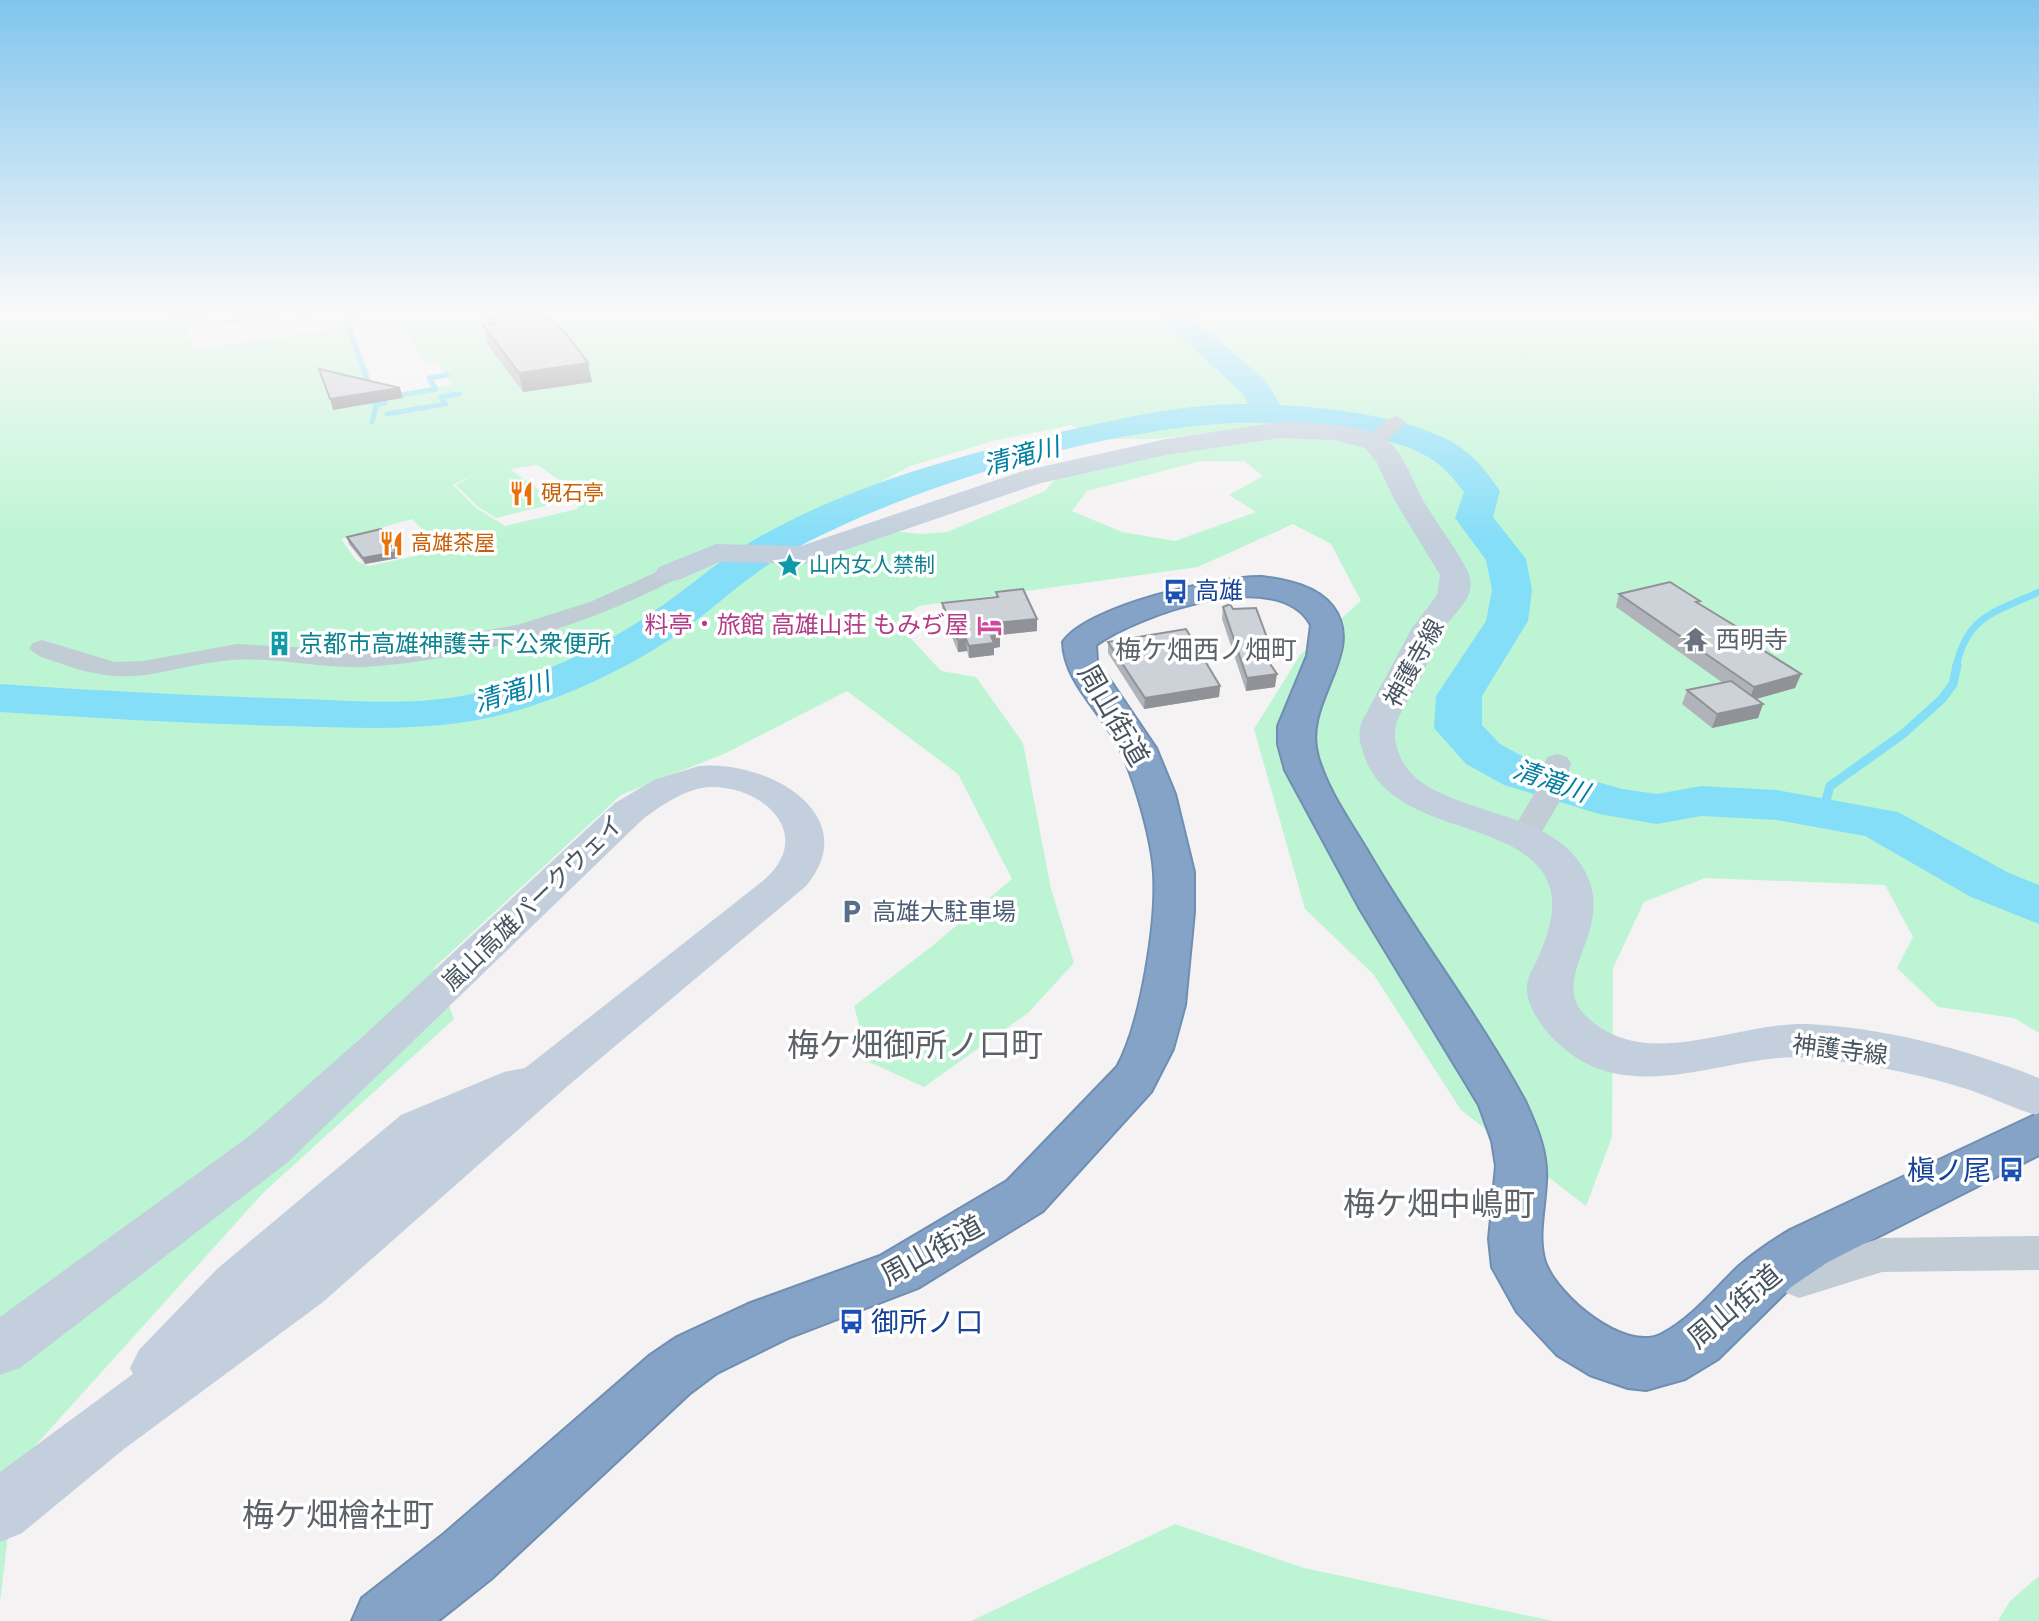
<svg xmlns="http://www.w3.org/2000/svg" width="2039" height="1621" viewBox="0 0 2039 1621" font-family="'Open Sans','Noto Sans JP',sans-serif">
  <style>
    .green { fill: #bdf5d4; fill-rule: evenodd }
    .lines { fill: none; stroke-linecap: round; stroke-linejoin: round }
    .stream-far2 { stroke: #85def7; stroke-width: 5 }
    .stream-far1 { stroke: #85def7; stroke-width: 7 }
    .stream { stroke: #85def7; stroke-width: 9 }
    .river { fill: #85def7; fill-rule: evenodd }
    .highway-casing { stroke: #6f8eb2; stroke-width: 4 }
    .street { fill: #c1ccd5; fill-rule: evenodd }
    .secondary { fill: #c3cfdc; fill-rule: evenodd }
    .highway { fill: #84a3c6; fill-rule: evenodd }
    .wall { fill: #b0b4ba }
    .shaded-wall { fill: #909297 }
    .building { fill: #cdd1d8; stroke: #909297; stroke-width: 2 }
    .labels { text-anchor: middle; stroke-width: 7; stroke-linejoin: round; paint-order: stroke }
    .far-food-label { font-size: 21px; fill: #c56008; stroke: #fff; text-anchor: start }
    .far-culture-label { font-size: 21px; fill: #0d838f; stroke: #fff; text-anchor: start }
    .transit-label { font-size: 24px; fill: #164399; stroke: #fff; text-anchor: start }
    .hotel-label { font-size: 24px; fill: #b23c85; stroke: #fff; text-anchor: end }
    .worship-label { font-size: 24px; fill: #5b616d; stroke: #fff; text-anchor: start }
    .culture-label { font-size: 24px; fill: #0d838f; stroke: #fff; text-anchor: start }
    .street-label { font-size: 24px; fill: #475562; stroke: #fff }
    .service-label { font-size: 24px; fill: #4e5e75; stroke: #fff; text-anchor: start }
    .water-label { font-size: 26px; font-style: italic; fill: #037fa2; stroke: #fff }
    .neighbourhood-label { font-size: 26px; fill: #5d6268; stroke: #fff }
    .near-street-label { font-size: 28px; fill: #475562; stroke: #fff }
    .near-transit-label { font-size: 28px; fill: #164399; stroke: #fff; text-anchor: end }
    .near-neighbourhood-label { font-size: 32px; fill: #5d6268; stroke: #fff }
  </style>
  <rect width="100%" height="100%" fill="#f4f2f2"/>
  <path class="green" d="M0,310H269L185,322L194,350L352,326L378,398L452,385L437,361L426,362L399,320L376,322L367,314L356,310H2039V1033L2014,1018L1938,1007L1897,968L1913,937L1885,885L1705,878L1644,902L1613,968L1612,1137L1586,1206L1461,1110L1374,975L1305,909L1254,729L1300,655L1361,601L1331,544L1293,524L1198,567L919,606L896,622L941,671L976,677L1023,743L1051,889L1074,963L1028,1013L924,1087L869,1062L854,1006L931,947L1012,879L958,774L847,691L726,753L621,795L434,968L454,1019L263,1193L16,1467L0,1602ZM1071,425L1106,439H1154L1219,432L1057,477L1045,491L947,532L921,534L886,530L805,558L764,546L910,466L993,441ZM1201,461H1244L1263,476L1229,495L1256,512L1175,541L1122,532L1072,511L1087,491ZM537,465L577,492L583,500L577,509L505,526L475,507L453,485L477,473L456,485L477,506L496,518L557,503L510,469ZM412,519L442,550L369,566L357,561L341,539Z
    M1175,1524L1304,1568L1553,1621H971Z
    M2039,1576V1621H1998L2010,1601Z"/>
  <g class="lines">
    <path class="stream-far2" d="M299,315L318,310
      M172,319L202,317L201,310
      M356,320L344,322L349,327L376,406L372,422
      M223,323L272,316L273,320
      M446,404L441,397L459,394
      M375,405L385,403L383,398L436,389L429,378L447,375
      M387,414L445,404"/>
    <path class="stream-far1" d="M1956,667C1967,615 1996,612 2039,592"/>
    <path class="stream" d="M1823,811L1830,786L1903,734L1942,699L1953,684L1957,665"/>
    <path class="river" d="M1162,310H1190V315L1266,381L1280,405C1333,408 1415,417 1460,447C1476,458 1489,475 1500,491L1493,517L1526,559L1532,590L1528,621L1482,696V725L1500,744L1538,765L1622,789L1657,794L1701,786L1777,790L1898,812L2009,873L2039,885V924L1971,897L1865,836L1777,820L1701,816L1657,824L1599,814L1504,785L1466,764L1434,728L1436,696L1486,621L1492,590L1486,560L1455,518L1464,492C1456,482 1448,471 1437,463C1414,445 1378,438 1349,433C1311,426 1272,422 1233,423C1096,430 907,487 787,553C748,575 717,606 681,632C630,667 572,695 512,712C438,733 364,728 288,726C192,724 96,718 0,712V684C101,691 202,696 303,699C363,701 428,707 487,690C545,673 603,647 653,612C686,590 715,563 749,543C848,484 967,453 1078,428C1133,416 1191,403 1248,404L1242,393L1166,323Z"/>
    <defs>
      <path id="highway" d="M1262,577C1286,580 1317,586 1333,607C1367,653 1301,702 1318,757C1328,791 1349,820 1367,850C1416,935 1479,1016 1525,1101C1537,1127 1548,1153 1546,1182C1545,1208 1537,1237 1545,1262C1557,1296 1625,1354 1662,1334C1692,1318 1714,1290 1738,1267C1754,1253 1772,1241 1790,1230L2039,1113V1155L1828,1262L1791,1287L1718,1359L1685,1379L1646,1390L1628,1388L1590,1375L1557,1355L1517,1312L1492,1267L1489,1239L1496,1166L1492,1141L1479,1105L1360,909L1285,770L1278,744V726L1307,656L1311,625C1279,564 1138,615 1096,645L1097,661L1156,748L1175,794L1194,872V912L1185,1005L1173,1049L1151,1092L1043,1211L918,1288L788,1338L717,1373L689,1394L491,1579L438,1621H352L362,1598L445,1533L649,1356L677,1337L748,1304L880,1256L1007,1181L1117,1067C1141,1024 1157,922 1154,873C1152,839 1135,780 1120,749C1103,713 1064,683 1063,642C1087,606 1218,576 1262,577Z"/>
    </defs>
    <use href="#highway" class="highway-casing"/>
    <path class="street" d="M1396,416L1406,422L1403,426L1381,447H1367L1364,443C1371,433 1384,419 1396,416Z
      M670,566L678,568L682,573L678,578C585,627 471,660 365,667C321,669 277,657 233,660C162,666 137,691 62,664C51,660 36,657 29,648L33,643L42,640L115,662L143,661L237,644L365,651L517,625L590,602Z
      M1557,754L1567,757L1571,763L1563,796L1534,845L1523,847L1512,845L1508,838L1533,796L1547,757Z
      M2039,1236V1270L1882,1272L1799,1298L1759,1282L1753,1269L1759,1256L1774,1251L1801,1262L1882,1238Z"/>
    <path class="secondary" d="M1280,422C1308,423 1360,423 1384,438C1405,452 1413,484 1426,505C1439,527 1457,549 1468,572C1471,578 1471,585 1470,591C1466,604 1455,613 1447,624C1435,642 1428,664 1418,683C1411,698 1397,714 1395,730C1394,740 1398,754 1403,762C1428,809 1531,809 1570,851C1634,919 1543,972 1585,1015C1644,1075 1737,1021 1808,1024C1885,1028 1967,1049 2039,1078V1116C2015,1109 1993,1098 1970,1090C1926,1076 1880,1066 1835,1061C1816,1058 1796,1056 1777,1058C1705,1065 1621,1103 1559,1044C1544,1031 1525,1006 1527,985C1528,975 1535,965 1539,956C1557,913 1562,877 1518,850C1466,819 1383,819 1363,752C1359,741 1358,733 1362,721L1412,628L1437,595L1440,575L1395,501L1376,461L1365,448L1334,440L1280,438L1166,455L1041,483L804,564L720,562L681,579L670,582L659,579L655,573L659,567L716,544L801,546L1023,471L1166,439Z
      M699,766C765,759 866,814 806,886L570,1084L323,1302L124,1449L22,1533L0,1542V1472L133,1374L130,1368L139,1350L217,1269L401,1115L504,1072L525,1068L764,880C816,834 763,786 711,787C686,788 662,805 643,819L288,1162L20,1368L0,1375V1317L252,1134L360,1039L615,803L654,780Z"/>
    <use href="#highway" class="highway"/>
  </g>
  <path class="wall" d="M482,310H540L588,363L592,382L523,392L487,344L483,325L490,324Z
    M347,537L396,552L398,558L365,564L349,544Z
    M996,592L1037,619V631L1000,635V647L994,648V655L969,658L967,651L958,652L943,615L942,603L996,597Z
    M1619,594L1699,604L1747,633L1745,639L1801,674L1795,688L1756,699L1763,704L1758,718L1712,728L1682,704L1687,690L1723,683L1616,607Z
    M1223,607L1233,609L1272,651L1271,664L1275,687L1246,691L1222,619Z
    M1108,642L1220,686L1219,697L1144,709L1108,653Z"/>
  <path class="shaded-wall" d="M588,363L592,382L523,392L519,373Z
    M400,388L403,398L333,410L330,399Z
    M396,552L398,558L365,564L363,558Z
    M1037,619V631L1000,635V647L994,648V655L969,658V646L991,636L995,623Z
    M1747,633L1742,646L1739,635Z
    M966,639L967,651L958,652V640Z
    M1277,674L1275,687L1246,691L1247,678Z
    M1801,674L1795,688L1749,701L1754,687Z
    M1220,686L1219,697L1144,709L1145,698Z
    M1763,704L1758,718L1712,728L1717,714Z"/>
  <path class="building" d="M488,310H540L567,335L588,363L519,373L483,325L496,324Z
    M319,369L400,388L330,399Z
    M381,529L396,552L363,558L347,537Z
    M1670,582L1700,601L1696,602L1747,633L1739,635L1801,674L1754,687L1619,594Z
    M1023,589L1037,619L995,623L1000,635L991,636L994,643L969,646L966,639L958,640L942,603L998,597L996,592Z
    M1230,604L1233,609L1256,608L1272,651L1262,652L1277,674L1247,678L1223,607Z
    M1186,629L1220,686L1145,698L1108,642Z
    M1731,681L1763,704L1717,714L1687,690Z"/>
  <linearGradient id="sky" x2="0" y2="1"><stop stop-color="#80c5ee"/><stop offset="0.58" stop-color="#faf9f9"/><stop offset="1" stop-color="#faf9f9" stop-opacity="0"/></linearGradient>
  <rect width="2039" height="537" fill="url(#sky)"/>
  <defs>
    <symbol id="restaurant-bare" viewBox="-9 -9 18 18"><path d="M-5-6h1v4h1v-4h1v4h1v-4h1v5L-1.5 .5V6h-2V.5L-5-1ZM5-6V6H3V1.5H1.5Q1.5-4 5-6Z" fill="#e8710a" stroke="#fff" stroke-width="2.5" paint-order="stroke"/></symbol>
    <symbol id="sight-bare" viewBox="-9 -9 18 18"><path d="M0-6L1.8-2.2L6-1.7L2.9 1.2L3.7 5.4L0 3.3L-3.7 5.4L-2.9 1.2L-6-1.7L-1.8-2.2Z" fill="#0f9aa8" stroke="#fff" stroke-width="2.5" paint-order="stroke"/></symbol>
    <symbol id="bus-bare" viewBox="-9 -9 18 18"><path d="M-5-6H5V4H4V6H2V4H-2V6H-4V4H-5ZM-3.5-4V0h7V-4ZM-3.5 1.2v1.5H-2V1.2ZM2 1.2v1.5H3.5V1.2Z" fill="#1a4fb4" stroke="#fff" stroke-width="2.5" paint-order="stroke"/></symbol>
    <symbol id="hotel-bare" viewBox="-9 -9 18 18"><path d="M-6-4.5h1.5V1H6V5H4.5V3h-9V5H-6ZM-4 0a1.8 1.8 0 1 1 3.6 0ZM.5 0V-2.5h3Q6-2.5 6 0Z" fill="#d1479c" stroke="#fff" stroke-width="2.5" paint-order="stroke"/></symbol>
    <symbol id="temple-bare" viewBox="-9 -9 18 18"><path d="M0-6L5-2H3V0L6.5 2.5H4V6H1.5V3h-3V6H-4V2.5H-6.5L-3 0V-2H-5Z" fill="#6b7280" stroke="#fff" stroke-width="2.5" paint-order="stroke"/></symbol>
    <symbol id="building-bare" viewBox="-9 -9 18 18"><path d="M-4-6H4V6H1V3H-1V6H-4ZM-2.5-4.3h1.7v1.8h-1.7ZM.8-4.3h1.7v1.8H.8ZM-2.5-1h1.7V.8h-1.7ZM.8-1h1.7V.8H.8Z" fill="#0f9aa8" stroke="#fff" stroke-width="2.5" paint-order="stroke"/></symbol>
    <symbol id="parking-bare" viewBox="-9 -9 18 18"><path d="M-3.5-5.5H1a3.5 3.5 0 0 1 0 7H-1V5.5H-3.5ZM-1-3.4V-.6H.8a1.4 1.4 0 0 0 0-2.8Z" fill="#5c6f8a" stroke="#fff" stroke-width="2.5" paint-order="stroke"/></symbol>
  </defs>
  <g fill-rule="evenodd">
    <use href="#restaurant-bare" x="504" y="476" width="35" height="35"/>
    <use href="#restaurant-bare" x="374" y="526" width="35" height="35"/>
    <use href="#sight-bare" x="772" y="548" width="35" height="35"/>
    <use href="#bus-bare" x="1158" y="574" width="35" height="35"/>
    <use href="#hotel-bare" x="972" y="608" width="35" height="35"/>
    <use href="#temple-bare" x="1678" y="622" width="35" height="35"/>
    <use href="#building-bare" x="262" y="626" width="35" height="35"/>
    <use href="#parking-bare" x="834" y="894" width="35" height="35"/>
    <use href="#bus-bare" x="1994" y="1152" width="35" height="35"/>
    <use href="#bus-bare" x="834" y="1304" width="35" height="35"/>
  </g>
  <g class="labels">
    <g class="far-food-label">
      <text x="541" y="500">硯石亭</text>
      <text x="411" y="550">高雄茶屋</text>
    </g>
    <g class="far-culture-label">
      <text x="809" y="572">山内女人禁制</text>
    </g>
    <g class="transit-label">
      <text x="1195" y="599">高雄</text>
    </g>
    <g class="hotel-label">
      <text x="969" y="633">料亭・旅館 高雄山荘 もみぢ屋</text>
    </g>
    <g class="worship-label">
      <text x="1716" y="648">西明寺</text>
    </g>
    <g class="culture-label">
      <text x="299" y="652">京都市高雄神護寺下公衆便所</text>
    </g>
    <g class="street-label">
      <text transform="translate(1414 663) rotate(-61)" y="8">神護寺線</text>
      <text transform="translate(533 903) rotate(-44)" y="8">嵐山高雄パークウェイ</text>
      <text transform="translate(1840 1050) rotate(7)" y="8">神護寺線</text>
    </g>
    <g class="service-label">
      <text x="872" y="920">高雄大駐車場</text>
    </g>
    <g class="water-label">
      <text transform="translate(1021 456) rotate(-15)" y="9">清滝川</text>
      <text transform="translate(512 692) rotate(-17)" y="9">清滝川</text>
      <text transform="translate(1551 781) rotate(19)" y="9">清滝川</text>
    </g>
    <g class="neighbourhood-label">
      <text x="1206" y="659">梅ケ畑西ノ畑町</text>
    </g>
    <g class="near-street-label">
      <text transform="translate(1114 715) rotate(60)" y="10">周山街道</text>
      <text transform="translate(932 1250) rotate(-29)" y="10">周山街道</text>
      <text transform="translate(1734 1306) rotate(-40)" y="10">周山街道</text>
    </g>
    <g class="near-transit-label">
      <text x="1991" y="1180">槇ノ尾</text>
      <text x="871" y="1332" text-anchor="start">御所ノ口</text>
    </g>
    <g class="near-neighbourhood-label">
      <text x="915" y="1056">梅ケ畑御所ノ口町</text>
      <text x="1439" y="1215">梅ケ畑中嶋町</text>
      <text x="338" y="1526">梅ケ畑檜社町</text>
    </g>
  </g>
</svg>
